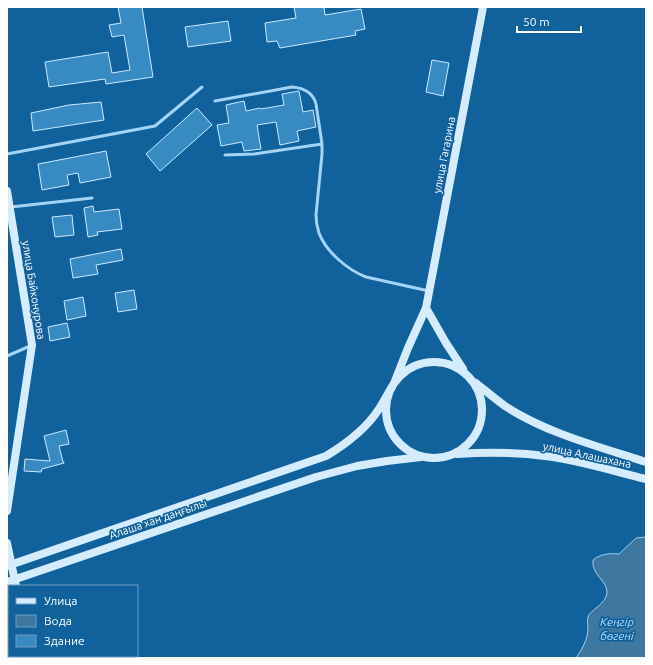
<svg xmlns="http://www.w3.org/2000/svg" width="653" height="665" viewBox="0 0 653 665" font-family="Ubuntu,sans-serif">
  <style>
    .water { fill: #3e78a1; stroke: #95d1f8 }
    .building { fill: #388ac3; stroke: #cceafe }
    .lines { fill: none; stroke-linecap: round; stroke-linejoin: round }
    .lane { stroke: #a4d4f5; stroke-width: 3 }
    .secondary { stroke: #d4ecfe; stroke-width: 8 }
    .labels { text-anchor: middle; stroke-width: 3.5; stroke-linejoin: round; paint-order: stroke }
    .street-label { font-size: 11px; fill: #fff; stroke: #10619c }
    .water-label { font-size: 12px; font-style: italic; fill: #b0ddfb; stroke: #10619c }
  </style>
  <rect width="100%" height="100%" fill="#10619c"/>
  <path class="water" d="M646,537V658H576C582,649 587,641 588,630C588,626 587,621 588,617C590,610 606,604 607,593C608,581 591,575 593,560C600,554 610,553 619,554L636,538Z"/>
  <path class="building" d="M118,7H142L153,77L106,84L105,79L49,87L45,62L108,52L112,73L130,70L124,35L112,37L109,25L121,23Z
    M294,7H324L325,15L361,9L365,29L355,31L356,35L280,48L277,41L267,42L265,23L296,18Z
    M228,21L231,41L188,47L185,27Z
    M432,60L449,63L443,96L426,92Z
    M299,91L303,112L313,110L316,127L297,131L299,141L280,145L276,122L257,125L261,149L244,151L242,142L221,146L217,125L229,123L226,105L244,101L246,111L260,108L261,109L284,105L282,94Z
    M101,102L104,120L33,131L31,113L69,105Z
    M197,108L212,125L160,171L146,154Z
    M106,151L111,177L80,183L78,173L67,175L69,185L42,190L38,164Z
    M93,206L94,212L119,209L122,229L97,232L98,235L88,237L84,208Z
    M72,215L74,235L55,237L52,217Z
    M121,249L123,260L96,265L98,274L73,278L70,259Z
    M134,290L137,309L118,312L115,293Z
    M83,297L86,316L67,320L64,301Z
    M67,323L70,337L50,341L48,327Z
    M66,430L69,444L59,446L63,462H64V463L42,469L41,472L24,471L25,459L50,461L44,436Z"/>
  <g class="lines">
    <path class="lane" d="M215,101L292,87C304,88 313,92 316,104L322,144V154L316,215C316,221 317,227 319,233C326,252 348,270 366,277L429,291
      M7,154L155,126L202,87
      M225,155L254,154L322,144
      M11,207L92,198
      M7,356L30,346
      M7,658L11,656"/>
    <path class="secondary" d="M7,191L32,345L7,511
      M426,308L446,343L463,369
      M386 410a48 48 0 1 1 96 0a48 48 0 1 1-96 0Z
      M395,381L408,348L426,308L483,7
      M476,383C486,391 495,399 505,406C546,433 600,447 646,462
      M457,454C486,452 516,452 545,456C579,460 613,471 646,479
      M7,543L16,586
      M7,566L326,456C346,444 366,429 379,409C383,403 386,397 390,390
      M7,582L316,477L357,466L387,461L421,457
      M37,656L38,658"/>
  </g>
  <g class="labels">
    <g class="street-label">
      <text transform="translate(444 155) rotate(-79)" y="4">улица Гагарина</text>
      <text transform="translate(34 290) rotate(81)" y="4">улица Байконурова</text>
      <text transform="translate(587 455) rotate(12)" y="4">улица Алашахана</text>
      <text transform="translate(158 519) rotate(-19)" y="4">Алаша хан даңғылы</text>
    </g>
    <g class="water-label">
      <text x="617" y="626">Кеңгір<tspan x="617" dy="14">бөгені</tspan></text>
    </g>
  </g>
  <rect width="653" height="665" fill="none" stroke="#ffffff" stroke-width="16"/>
  <rect x="8" y="585" width="130" height="72" fill="#10619c" stroke="#70a0c4"/>
  <rect x="16" y="598" width="20" height="6" fill="#d4ecfe" stroke="#70a0c4"/>
  <text x="44" y="605" font-size="12" fill="#ffffff">Улица</text>
  <rect x="16" y="615" width="20" height="12" fill="#3e78a1" stroke="#70a0c4"/>
  <text x="44" y="625" font-size="12" fill="#ffffff">Вода</text>
  <rect x="16" y="635" width="20" height="12" fill="#388ac3" stroke="#70a0c4"/>
  <text x="44" y="645" font-size="12" fill="#ffffff">Здание</text>
  <path d="M517 26v6h64v-6" fill="none" stroke="#ffffff" stroke-width="2"/>
  <text x="523" y="26" font-size="12" fill="#ffffff" stroke="#10619c" stroke-width="3" paint-order="stroke">50 m</text>
</svg>
